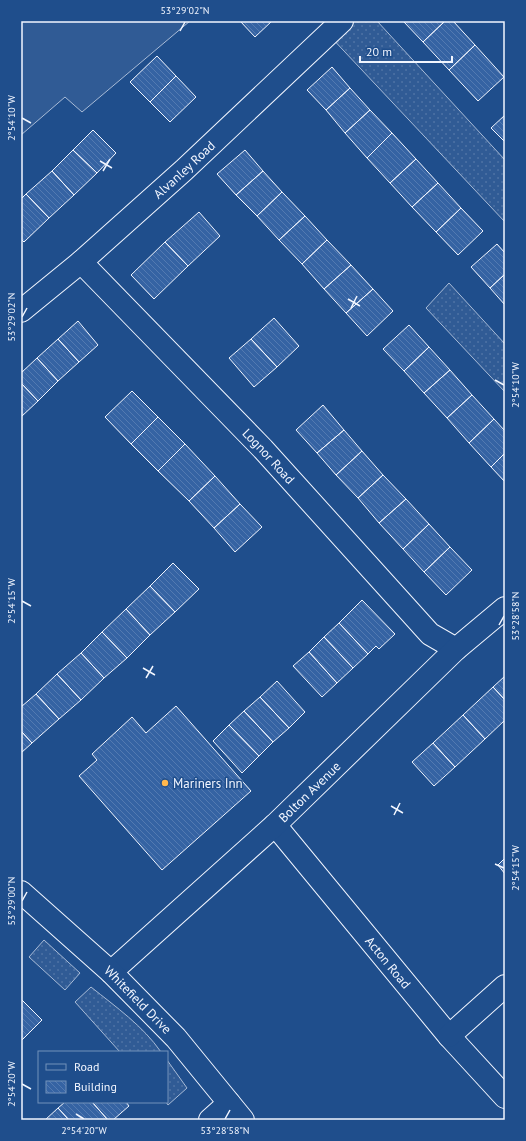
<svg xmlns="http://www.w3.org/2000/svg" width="526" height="1141" viewBox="0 0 526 1141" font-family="'PT Sans',sans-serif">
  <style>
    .grass { fill: url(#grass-dots); stroke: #a8bbd7 }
    .built { fill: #305b95; stroke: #a8bbd7 }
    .building { fill: url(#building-back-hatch); stroke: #f2f6ff }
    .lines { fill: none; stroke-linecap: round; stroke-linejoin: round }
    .street-casing { stroke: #f2f6ff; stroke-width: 24 }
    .secondary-casing { stroke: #f2f6ff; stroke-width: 24 }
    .street { stroke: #1f4e8c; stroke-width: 22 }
    .secondary { stroke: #1f4e8c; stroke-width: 22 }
    .ticks { fill: none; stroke: #f2f6ff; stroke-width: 1.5 }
    .poi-dot { fill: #ffb74d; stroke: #1f4e8c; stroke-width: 1.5 }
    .labels { text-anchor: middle; stroke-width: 3; stroke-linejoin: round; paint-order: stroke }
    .street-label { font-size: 13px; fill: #f2f6ff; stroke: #1f4e8c }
    .poi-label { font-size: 13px; fill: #f2f6ff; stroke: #1f4e8c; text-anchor: start }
    .neatline { fill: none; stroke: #f2f6ff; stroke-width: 1.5 }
    .ticks-label { font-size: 10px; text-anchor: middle; fill: #f2f6ff }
  </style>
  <defs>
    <pattern id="grass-dots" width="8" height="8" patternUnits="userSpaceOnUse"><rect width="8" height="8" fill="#305b95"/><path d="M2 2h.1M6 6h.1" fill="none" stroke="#4e73a5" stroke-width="1.8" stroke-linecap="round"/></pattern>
    <pattern id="building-back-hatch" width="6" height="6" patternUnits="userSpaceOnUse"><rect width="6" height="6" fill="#3563a3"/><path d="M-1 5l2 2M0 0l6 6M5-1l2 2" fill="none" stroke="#537ab1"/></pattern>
  </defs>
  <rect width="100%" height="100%" fill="#1f4e8c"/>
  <path class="grass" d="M342,21H377L505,160V222L328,34Z
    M449,283L505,344V392L426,308Z
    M44,940L80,973L65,990L29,957Z
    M91,987C116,1007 143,1026 161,1052H120L75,1002Z
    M167,1060L187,1088L168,1105L166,1102H167Z"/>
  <path class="built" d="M21,21H190L82,112L65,97L21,135Z"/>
  <path class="building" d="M240,21H272L255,37Z
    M403,21H445L423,42Z
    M445,21H453L475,45L449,70L423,42Z
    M475,45L504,77L478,101L449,70Z
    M157,56L176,76L150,102L130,82Z
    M332,67L350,88L326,110L307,90Z
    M176,76L196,97L170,122L150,102Z
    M350,88L370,110L345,133L326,110Z
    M370,110L392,133L367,158L345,133Z
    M505,115V142L491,128Z
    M93,130L116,153L97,173L73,150Z
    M392,133L416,159L390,183L367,158Z
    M73,150L97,173L74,195L52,171Z
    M245,150L263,171L236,195L217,174Z
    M416,159L438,183L412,207L390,183Z
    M52,171L74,195L49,218L26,194Z
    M263,171L282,192L257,216L236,195Z
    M438,183L461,208L436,232L412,207Z
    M282,192L305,216L279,240L257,216Z
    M26,194L49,218L24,242L21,239V199Z
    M461,208L483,231L458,255L436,232Z
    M199,212L220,236L188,266L165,242Z
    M305,216L327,240L302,264L279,240Z
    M327,240L351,265L324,289L302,264Z
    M165,242L188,266L154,299L131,275Z
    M497,244L505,253V274L490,288L471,267Z
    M351,265L373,289L346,313L324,289Z
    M505,274V305L490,288Z
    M373,289L393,311L367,336L346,313Z
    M274,318L299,346L277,367L251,339Z
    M78,321L98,345L79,362L58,339Z
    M409,325L429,347L404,371L383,349Z
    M58,339L79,362L58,381L37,358Z
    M251,339L277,367L254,387L229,358Z
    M429,347L450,370L424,393L404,371Z
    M37,358L58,381L38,401L21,383V373Z
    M450,370L472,395L447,418L424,393Z
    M21,383L38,401L21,417Z
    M132,391L158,417L131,444L105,417Z
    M472,395L494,419L469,443L447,418Z
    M323,405L344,430L317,453L296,430Z
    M158,417L185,444L158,471L131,444Z
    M494,419L505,431V453L491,467L469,443Z
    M344,430L362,451L336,475L317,453Z
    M185,444L215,476L189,501L158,471Z
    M362,451L383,475L358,498L336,475Z
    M505,453V482L491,467Z
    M383,475L406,499L379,523L358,498Z
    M215,476L240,504L214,528L189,501Z
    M406,499L429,524L403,549L379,523Z
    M240,504L262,527L235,552L214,528Z
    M429,524L450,547L424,572L403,549Z
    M450,547L472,570L446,595L424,572Z
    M173,563L199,589L175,612L150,586Z
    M150,586L175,612L150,635L126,609Z
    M362,600L395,634L379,649L376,646L368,654L339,623Z
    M126,609L150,635L127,658L102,632Z
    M339,623L368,654L353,668L324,637Z
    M102,632L127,658L104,678L81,653Z
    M324,637L353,668L337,683L309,652Z
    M309,652L337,683L322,697L293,666Z
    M81,653L104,678L81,700L57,674Z
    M57,674L81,700L59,719L36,694Z
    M505,676V700L493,687Z
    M277,681L305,712L289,728L260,697Z
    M493,687L505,700V720L485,739L463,715Z
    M36,694L59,719L32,743L21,731V707Z
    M260,697L289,728L273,742L244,711Z
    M176,706L251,791L162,870L79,776L97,760L92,754L132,717L146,733Z
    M244,711L273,742L259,756L229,725Z
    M463,715L485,739L455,767L433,743Z
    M229,725L259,756L242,773L213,741Z
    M21,731L32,743L21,753Z
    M433,743L455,767L434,786L412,762Z
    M505,858V874L498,865Z
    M21,999L42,1020L21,1041Z
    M65,1102H92L108,1120H69L58,1108Z
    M92,1102H126L129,1106L113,1120H108Z
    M58,1108L69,1120H45Z"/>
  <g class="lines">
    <defs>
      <g id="street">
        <path id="s1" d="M81,262L263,449L430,634L456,649"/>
        <path id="s2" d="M21,311L81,262L184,170L342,21"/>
        <path id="s3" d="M275,825L449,1036L505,1097"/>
        <path id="s4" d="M111,972L275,825L456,649L505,608"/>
        <path d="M449,1036L505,986"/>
        <path d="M210,1120L229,1103"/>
      </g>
      <g id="secondary">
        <path id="s5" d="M21,892L111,972L176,1038L243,1120"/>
      </g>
    </defs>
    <use href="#street" class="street-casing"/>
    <use href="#secondary" class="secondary-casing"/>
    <use href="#street" class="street"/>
    <use href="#secondary" class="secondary"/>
  </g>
  <path class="ticks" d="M180,31L185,22M22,118L31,123M100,161L112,168M103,171L110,159M348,299L360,306M351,308L357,296M22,317L27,308M495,380L504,385M22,601L31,606M499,625L504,616M143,668L155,675M146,678L153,666M391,806L403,813M394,815L400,803M495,864L504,868M22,901L27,892M22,1084L31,1089M76,1114L84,1119M225,1119L230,1110"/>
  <circle class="poi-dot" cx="165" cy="783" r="4"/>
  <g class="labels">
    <g class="street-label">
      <text dy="5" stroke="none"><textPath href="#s2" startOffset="216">Alvanley Road</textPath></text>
      <text dy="5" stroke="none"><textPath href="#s1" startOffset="270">Lognor Road</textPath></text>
      <text dy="5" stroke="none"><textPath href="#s4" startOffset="268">Bolton Avenue</textPath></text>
      <text dy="5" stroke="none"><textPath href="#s3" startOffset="178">Acton Road</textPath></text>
      <text dy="5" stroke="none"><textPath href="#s5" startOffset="159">Whitefield Drive</textPath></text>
    </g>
    <g class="poi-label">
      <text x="173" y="788">Mariners Inn</text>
    </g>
  </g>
  <rect width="526" height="1141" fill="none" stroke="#1f4e8c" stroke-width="44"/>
  <rect x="38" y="1051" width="130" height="52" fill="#1f4e8c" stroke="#7391ba"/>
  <rect x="46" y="1064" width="20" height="6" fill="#1f4e8c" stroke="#7391ba"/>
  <text x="74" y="1071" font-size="12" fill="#f2f6ff">Road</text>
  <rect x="46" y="1081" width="20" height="12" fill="url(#building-back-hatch)" stroke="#7391ba"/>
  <text x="74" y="1091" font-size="12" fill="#f2f6ff">Building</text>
  <path d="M360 56v6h92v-6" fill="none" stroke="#f2f6ff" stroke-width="2"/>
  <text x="366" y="56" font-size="12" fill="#f2f6ff" stroke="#1f4e8c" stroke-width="3" paint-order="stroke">20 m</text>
  <rect x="22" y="22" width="482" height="1097" class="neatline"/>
  <g class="ticks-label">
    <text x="185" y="14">53°29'02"N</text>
    <text transform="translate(11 118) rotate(-90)" y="4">2°54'10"W</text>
    <text transform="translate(11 317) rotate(-90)" y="4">53°29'02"N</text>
    <text transform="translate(515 385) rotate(-90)" y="4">2°54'10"W</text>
    <text transform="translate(11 601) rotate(-90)" y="4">2°54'15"W</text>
    <text transform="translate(515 616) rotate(-90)" y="4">53°28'58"N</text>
    <text transform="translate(515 868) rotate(-90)" y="4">2°54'15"W</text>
    <text transform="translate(11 901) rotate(-90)" y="4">53°29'00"N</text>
    <text transform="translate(11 1084) rotate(-90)" y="4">2°54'20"W</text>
    <text x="84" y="1134">2°54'20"W</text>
    <text x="225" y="1134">53°28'58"N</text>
  </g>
</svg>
